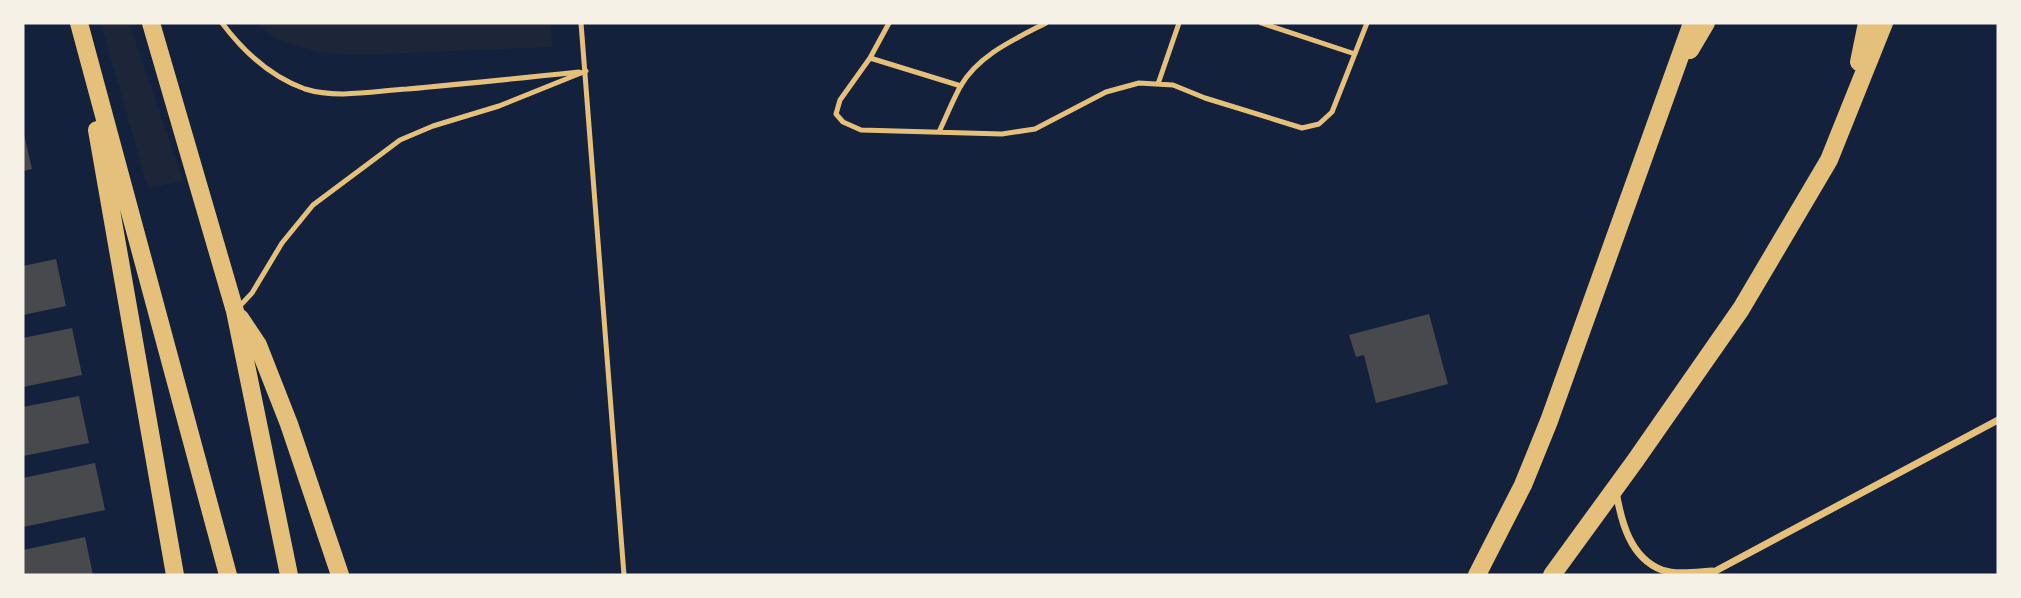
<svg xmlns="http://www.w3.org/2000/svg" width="2021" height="598" viewBox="0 0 2021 598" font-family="Raleway,sans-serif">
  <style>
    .green { fill: #1d2539 }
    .building { fill: #48494c }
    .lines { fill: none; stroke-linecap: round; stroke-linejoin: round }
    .service { stroke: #e5c07b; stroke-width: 5 }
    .minor { stroke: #e5c07b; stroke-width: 7 }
    .primary { stroke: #e5c07b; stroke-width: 18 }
  </style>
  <rect width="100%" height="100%" fill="#14213d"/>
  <path class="green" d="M101,23H129L183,181L148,188Z
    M257,23H551L552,47L358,55L318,52L275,38Z"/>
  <path class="building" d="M23,130L32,169L23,171Z
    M56,259L66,306L23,315V266Z
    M1429,314L1448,384L1376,403L1364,355L1356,357L1349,335Z
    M72,328L82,375L23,387V338Z
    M79,396L89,443L23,456V407Z
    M95,463L105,510L23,527V478Z
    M85,537L93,575H23V550Z"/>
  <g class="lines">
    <path class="service" d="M222,23C243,51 271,77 305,89C337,99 375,91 407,89C464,84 522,78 579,72
      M581,23L624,575
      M889,23L870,58L840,100L836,114L843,122L861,130L1002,134L1035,129L1106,92L1139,83L1173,85L1205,98L1302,128L1319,124L1332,112L1367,23
      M1261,23L1355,54
      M870,58L961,86
      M1158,84L1179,23
      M939,132C946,117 952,102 960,87C978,55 1015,39 1046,23
      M237,309L252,293L282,243L313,205L400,140L433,126L499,106L586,71"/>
    <path class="minor" d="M1616,491C1621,521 1630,558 1662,570C1677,575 1696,572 1712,571
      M1708,575L1998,420"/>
    <path class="primary" d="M79,23L228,575
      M151,23L235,311L289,575
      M1690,50L1706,23
      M1859,62L1867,23
      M97,130L175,575
      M240,318L258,345L289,424L340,575
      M1477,575L1523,485L1549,421L1692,23
      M1552,575L1635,461L1741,309L1829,160L1884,23"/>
  </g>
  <rect width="2021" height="598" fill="none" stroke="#f6f1e7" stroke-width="49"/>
</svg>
